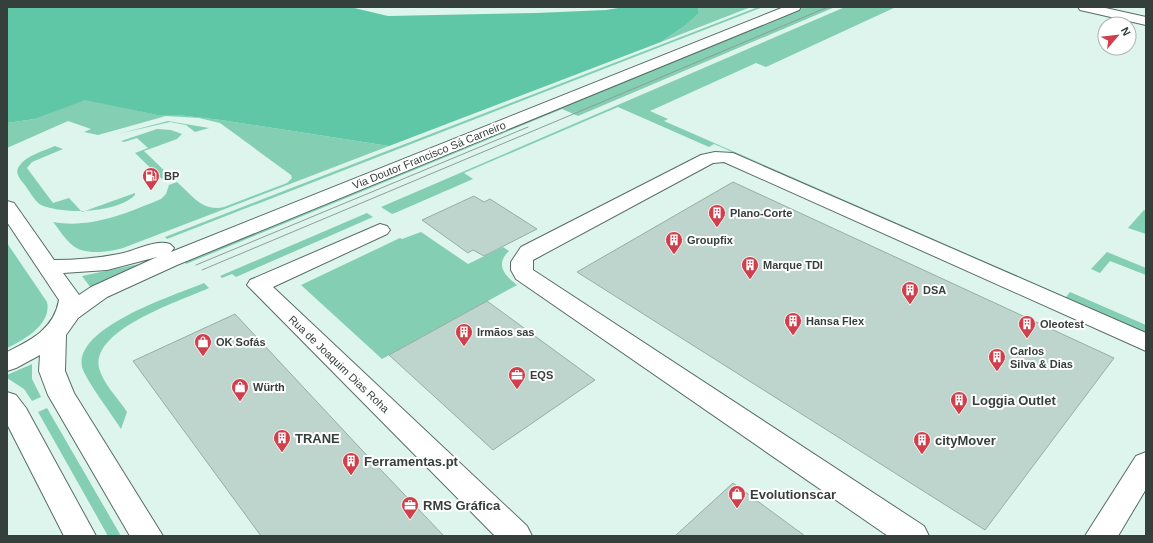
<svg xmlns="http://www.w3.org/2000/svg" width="1153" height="543" viewBox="0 0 1153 543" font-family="Helvetica,sans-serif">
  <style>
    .green { fill: #84ceb4 }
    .forest { fill: #5fc7a6 }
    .building { fill: #bdd5cc; stroke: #96aea5 }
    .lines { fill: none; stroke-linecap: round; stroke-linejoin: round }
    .minor-casing { stroke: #576d65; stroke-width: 2 }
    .secondary-casing { stroke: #576d65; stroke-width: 2 }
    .minor { fill: #fff; fill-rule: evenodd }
    .secondary { fill: #fff; fill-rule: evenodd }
    .tram { stroke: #8e9f98; stroke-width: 1 }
    .labels { text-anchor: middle; stroke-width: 4; stroke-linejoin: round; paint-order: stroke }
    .street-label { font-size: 11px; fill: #353f3b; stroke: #fff }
    .poi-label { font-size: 11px; font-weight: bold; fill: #353f3b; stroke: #fff; text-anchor: start }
    .near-poi-label { font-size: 13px; font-weight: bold; fill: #353f3b; stroke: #fff; text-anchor: start }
  </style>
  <rect width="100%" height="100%" fill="#ddf5ec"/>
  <path class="green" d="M698,7H751L661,42L686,25L699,13Z
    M758,7H763L167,239L165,237Z
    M805,7H835L578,116L562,109L186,264L184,261Z
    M845,7H896L766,67L756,63L650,111L668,119L664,121L1066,297L1070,292L1146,325V333L714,144L709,147L618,107L464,173L473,179L395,213L392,214L381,207Z
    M85,99L157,115H178L221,120L389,146L123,248C108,252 83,256 71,244C64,238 59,229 53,222C90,229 127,213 161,199L166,194L169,185L177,182C192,195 202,212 224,207L287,183L292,178L291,175L220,123L199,118L166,116L98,135L84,132L91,129L68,121L7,148V123L35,119Z
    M168,121L209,128L195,132L186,125L170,122L118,134Z
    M157,129L171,130L182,134L177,139L144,151L170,176L162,179L135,153L148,148L137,138L124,142L121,141Z
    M55,146L63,149L32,162L27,168L53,203L69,198L82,212L135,193V195C118,213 64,215 41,205C35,202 29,190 24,184C19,178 14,172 20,165C27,155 44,151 55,146Z
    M1144,210L1146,211V234L1128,228Z
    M367,213L373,217L236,277L232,274L222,278L220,276Z
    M421,232L468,264L503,247L509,251C495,264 504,275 517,285L382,359L301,285L400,238L402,239Z
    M7,243L47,302C52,324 24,340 7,348Z
    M1107,252L1146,268V275L1110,261L1100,273L1091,269Z
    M139,264L91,288L82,276Z
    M204,283L209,288C181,301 91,329 99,368C103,384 119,399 127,412L121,429C113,416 85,379 82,367C74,327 175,295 204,283Z
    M32,364V379L41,397L32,401L24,389L7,378V375Z
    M47,408L121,536H108L38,412Z"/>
  <path class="forest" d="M7,7H350L388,16L536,13L606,10L624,7H698L699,13L686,25L661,42L389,146L221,120L178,115H157L85,100L35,119L7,123Z"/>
  <path class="building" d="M733,182L1114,358L985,530L577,272Z
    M474,196L484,202L490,199L537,229L484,256L473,250L468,253L422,220Z
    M487,301L595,380L493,450L389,355Z
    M235,314L360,448L444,536H261L133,361Z
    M733,483L805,536H675Z"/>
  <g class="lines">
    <defs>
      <path id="minor" d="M1078,7H1101L1146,17V25L1080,10Z
        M715,152L733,153L1146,333V351L724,162L713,163L533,260V270L924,526L929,536H888L516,279L511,270V262L521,247L701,155Z
        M380,224L387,226L390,230L387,234L273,287L527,526L532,536H495L247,285L250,280Z
        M1146,452V489L1118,536H1085L1136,456Z"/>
      <path id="secondary" d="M784,7H801L799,10L177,265L107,297L78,318L66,335L65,371L74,393L163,536H130L48,395L39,371L40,355L16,368L7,371V352C31,340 54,329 59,300L7,222V201L14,203L54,260C76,260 98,258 119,254C136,251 154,239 170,244L174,248L171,252ZM157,257L91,287L79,295L63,273L107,270Z
        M7,392L16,395L26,408L96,536H64L7,424Z"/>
    </defs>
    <use href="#minor" class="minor-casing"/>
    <use href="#secondary" class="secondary-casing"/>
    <use href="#minor" class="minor"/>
    <use href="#secondary" class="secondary"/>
    <path class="tram" d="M196,265L528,127
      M202,270L828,7"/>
  </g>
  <defs>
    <symbol id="fuel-pin" viewBox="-11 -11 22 30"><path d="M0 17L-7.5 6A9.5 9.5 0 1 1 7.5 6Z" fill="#cf3f4c" stroke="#fff"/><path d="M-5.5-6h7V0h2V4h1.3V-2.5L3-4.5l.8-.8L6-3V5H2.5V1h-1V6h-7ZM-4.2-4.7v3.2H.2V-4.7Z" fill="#fff"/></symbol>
    <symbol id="building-pin" viewBox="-11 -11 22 30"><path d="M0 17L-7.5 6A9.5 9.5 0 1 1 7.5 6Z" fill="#cf3f4c" stroke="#fff"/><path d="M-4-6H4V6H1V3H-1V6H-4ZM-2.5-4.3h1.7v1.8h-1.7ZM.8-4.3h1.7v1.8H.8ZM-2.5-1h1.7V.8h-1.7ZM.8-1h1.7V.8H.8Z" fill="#fff"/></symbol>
    <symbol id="shop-pin" viewBox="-11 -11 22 30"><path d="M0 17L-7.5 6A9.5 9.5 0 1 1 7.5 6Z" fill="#cf3f4c" stroke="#fff"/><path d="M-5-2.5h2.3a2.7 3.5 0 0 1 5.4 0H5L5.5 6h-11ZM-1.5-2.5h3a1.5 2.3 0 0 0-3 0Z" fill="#fff"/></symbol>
    <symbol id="office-pin" viewBox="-11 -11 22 30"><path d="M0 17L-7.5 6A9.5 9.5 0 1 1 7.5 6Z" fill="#cf3f4c" stroke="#fff"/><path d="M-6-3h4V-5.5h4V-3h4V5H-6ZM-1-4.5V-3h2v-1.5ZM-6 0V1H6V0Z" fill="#fff"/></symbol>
  </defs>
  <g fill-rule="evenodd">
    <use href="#fuel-pin" x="141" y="166" width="20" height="27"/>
    <use href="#building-pin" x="707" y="203" width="20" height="27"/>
    <use href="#building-pin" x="664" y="230" width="20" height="27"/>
    <use href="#building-pin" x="740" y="255" width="20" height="27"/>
    <use href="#building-pin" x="900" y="280" width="20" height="27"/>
    <use href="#building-pin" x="783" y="311" width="20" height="27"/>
    <use href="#building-pin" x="1017" y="314" width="20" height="27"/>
    <use href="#building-pin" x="454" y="322" width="20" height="27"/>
    <use href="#shop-pin" x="193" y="332" width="20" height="27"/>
    <use href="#building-pin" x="987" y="347" width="20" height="27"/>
    <use href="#office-pin" x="507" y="365" width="20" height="27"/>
    <use href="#shop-pin" x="230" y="377" width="20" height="27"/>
    <use href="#building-pin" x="949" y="390" width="20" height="27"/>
    <use href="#building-pin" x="272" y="428" width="20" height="27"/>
    <use href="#building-pin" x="912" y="430" width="20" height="27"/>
    <use href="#building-pin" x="341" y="451" width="20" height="27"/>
    <use href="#shop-pin" x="727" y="484" width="20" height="27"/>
    <use href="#office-pin" x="400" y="495" width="20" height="27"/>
  </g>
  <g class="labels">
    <g class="street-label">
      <text transform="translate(429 155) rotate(-22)" y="4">Via Doutor Francisco Sá Carneiro</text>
      <text transform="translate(339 364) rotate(44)" y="4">Rua de Joaquim Dias Roha</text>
    </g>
    <g class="poi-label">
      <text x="164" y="180">BP</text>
      <text x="730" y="217">Plano-Corte</text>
      <text x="687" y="244">Groupfix</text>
      <text x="763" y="269">Marque TDI</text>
      <text x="923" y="294">DSA</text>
      <text x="806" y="325">Hansa Flex</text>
      <text x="1040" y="328">Oleotest</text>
      <text x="477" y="336">Irmãos sas</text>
      <text x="216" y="346">OK Sofás</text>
      <text x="1010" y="355">Carlos<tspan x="1010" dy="13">Silva &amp; Dias</tspan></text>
      <text x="530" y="379">EQS</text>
      <text x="253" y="391">Würth</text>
    </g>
    <g class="near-poi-label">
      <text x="972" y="405">Loggia Outlet</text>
      <text x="295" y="443">TRANE</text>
      <text x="935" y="445">cityMover</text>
      <text x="364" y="466">Ferramentas.pt</text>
      <text x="750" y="499">Evolutionscar</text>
      <text x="423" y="510">RMS Gráfica</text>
    </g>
  </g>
  <rect width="1153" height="543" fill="none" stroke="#353f3b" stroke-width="16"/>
  <g transform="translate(1117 36) rotate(62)"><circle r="19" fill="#ffffff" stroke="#aeb2b1"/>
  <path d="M0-3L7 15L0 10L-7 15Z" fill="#cf3f4c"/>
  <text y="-6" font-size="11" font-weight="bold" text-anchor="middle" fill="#353f3b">N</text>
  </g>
</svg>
